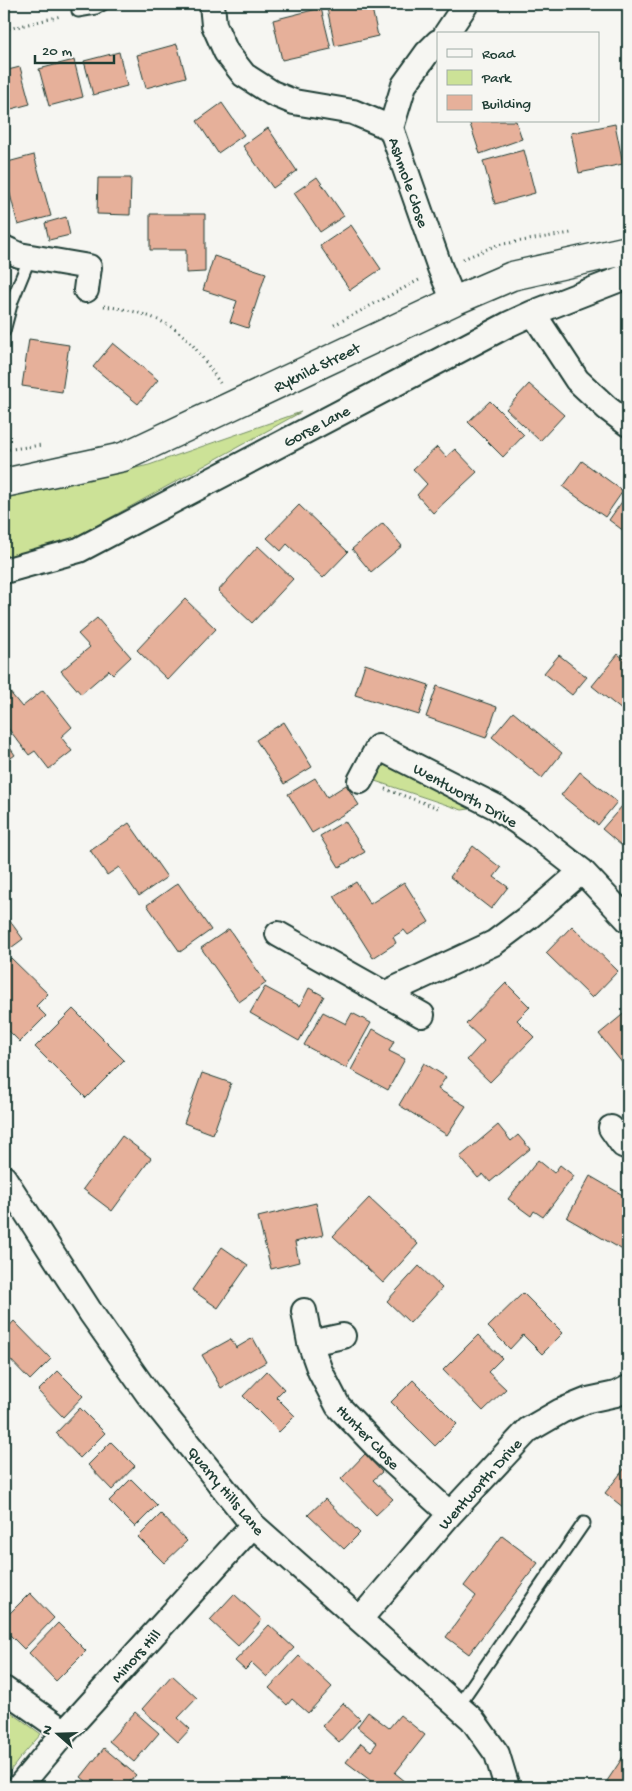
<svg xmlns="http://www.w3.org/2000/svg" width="632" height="1791" viewBox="0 0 632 1791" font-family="'Gochi Hand',sans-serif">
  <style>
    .green { fill: #cce297; stroke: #769066 }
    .building { fill: #e6b09a; stroke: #1f3d34 }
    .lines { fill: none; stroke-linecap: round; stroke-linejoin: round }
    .service-casing { stroke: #1f3d34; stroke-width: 15 }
    .minor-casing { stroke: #1f3d34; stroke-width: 28 }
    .tertiary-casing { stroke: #1f3d34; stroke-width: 31 }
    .path { stroke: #1f3d34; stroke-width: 3; stroke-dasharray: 1 4; stroke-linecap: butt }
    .service { stroke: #f6f6f2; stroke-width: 11 }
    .minor { stroke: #f6f6f2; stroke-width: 24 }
    .tertiary { stroke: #f6f6f2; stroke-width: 28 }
    .labels { text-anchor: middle; stroke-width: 4; stroke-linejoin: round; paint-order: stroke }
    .street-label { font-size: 16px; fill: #1f3d34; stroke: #f6f6f2 }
  </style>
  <rect width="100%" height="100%" fill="#f6f6f2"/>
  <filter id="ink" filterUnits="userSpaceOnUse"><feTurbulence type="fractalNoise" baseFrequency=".02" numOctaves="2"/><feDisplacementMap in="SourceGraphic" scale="10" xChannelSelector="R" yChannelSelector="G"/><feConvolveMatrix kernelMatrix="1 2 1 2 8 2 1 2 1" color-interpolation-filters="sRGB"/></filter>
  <g filter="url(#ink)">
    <path class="green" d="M301,412L63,544L4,564V491L88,479L149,465Z
      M379,754L485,807L462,810L366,778Z
      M4,1707L41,1734L20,1758L4,1779Z"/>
    <path class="building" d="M345,4H371L378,36L335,46L327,8Z
      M321,8L331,49L282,60L273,20Z
      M177,44L186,77L146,88L137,55Z
      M119,52L127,86L93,95L84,61Z
      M74,60L83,97L49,106L39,69Z
      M20,67L30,104L4,111V71Z
      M222,103L244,135L218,153L197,121Z
      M469,121H516L522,139L480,154Z
      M615,124L623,164L579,173L571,133Z
      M268,128L297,171L273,188L243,146Z
      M524,150L535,193L495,204L483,161Z
      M34,155L51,216L18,225L4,171V163Z
      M317,177L344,216L320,232L294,193Z
      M98,178H131L130,215L97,214Z
      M150,214H205V272L186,273V250H150Z
      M66,217L70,235L49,240L45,223Z
      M351,225L381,269L350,290L320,246Z
      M214,256L266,273L248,328L230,322L237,301L203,290Z
      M29,339L69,345L62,392L22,386Z
      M113,343L158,380L138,404L93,367Z
      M529,384L564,415L540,441L506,409Z
      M490,401L524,435L503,457L468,422Z
      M437,447L446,457L455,449L477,472L433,513L417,495L427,484L413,469Z
      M582,461L623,491L605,517L563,487Z
      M626,496L628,497V534L609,520Z
      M299,505L348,552L323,578L287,544L281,551L267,538Z
      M383,523L402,546L371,572L352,549Z
      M258,546L293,579L252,623L218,591Z
      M185,599L216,629L168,680L137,650Z
      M97,618L131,657L113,674L109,670L81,694L61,671L90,647L78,634Z
      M618,654L625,660L628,656V715L592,686Z
      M559,655L587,677L572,695L544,673Z
      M365,664L429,685L419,715L355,695Z
      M4,685L22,707L43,690L72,727L61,737L72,751L49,769L35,751L29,755L4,723Z
      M437,686L497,707L486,738L426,717Z
      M513,712L562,753L542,778L492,737Z
      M284,722L312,767L284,784L256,740Z
      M4,739L15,755L4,763Z
      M580,772L617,802L598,825L561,795Z
      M315,778L327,797L346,785L359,805L312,833L288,794Z
      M623,805L628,810V851L602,829Z
      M345,821L365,852L339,867L320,836Z
      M129,823L167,877L139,896L119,867L107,875L90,850Z
      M473,846L501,868L494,877L508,887L491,909L450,877Z
      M356,882L370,904L404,882L429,922L408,935L404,930L393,937L396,943L373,958L334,896Z
      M178,883L211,930L180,952L147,905Z
      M4,913L23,939L4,953Z
      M572,926L618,971L592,998L546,953Z
      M229,929L266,983L239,1002L201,948Z
      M11,958L48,994L36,1006L46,1016L20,1042L4,1026V965Z
      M506,983L530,1007L517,1020L534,1037L490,1082L467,1060L484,1041L466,1024Z
      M265,987L300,1006L309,988L324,996L299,1041L250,1013Z
      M73,1009L124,1060L86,1098L35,1047Z
      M627,1011L628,1013V1070L599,1034Z
      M323,1012L346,1024L352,1013L371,1023L346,1068L304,1045Z
      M373,1029L394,1041L389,1051L405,1059L388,1090L351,1070Z
      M424,1063L446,1077L438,1089L466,1106L447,1135L399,1105Z
      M202,1073L231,1083L213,1134L184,1123Z
      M498,1125L511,1141L518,1135L530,1149L490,1182L483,1174L478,1178L460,1157Z
      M122,1136L151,1158L112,1211L83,1189Z
      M538,1160L554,1173L560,1165L574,1176L543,1217L534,1211L531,1216L508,1199Z
      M590,1176L628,1198V1253L567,1218Z
      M369,1198L418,1244L383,1283L333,1236Z
      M316,1203L323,1235L295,1242L299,1262L271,1269L258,1217Z
      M222,1247L248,1265L218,1308L192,1290Z
      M419,1266L442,1288L410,1323L387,1301Z
      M523,1293L563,1333L542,1354L523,1335L510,1349L488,1327Z
      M14,1321L51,1359L30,1380L4,1353V1332Z
      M478,1335L502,1358L488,1372L506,1389L483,1411L443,1370Z
      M253,1338L266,1362L221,1388L202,1355L231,1339L236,1348Z
      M58,1371L83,1396L63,1417L38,1391Z
      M267,1371L284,1389L276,1397L295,1416L279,1432L243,1396Z
      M413,1380L457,1424L435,1446L391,1402Z
      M80,1408L105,1433L80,1458L56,1433Z
      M111,1442L135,1466L112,1490L88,1465Z
      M365,1454L382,1472L373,1480L393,1499L376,1515L341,1479Z
      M628,1464V1511L605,1493Z
      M131,1479L157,1505L135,1527L109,1501Z
      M325,1499L360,1533L344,1549L308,1515Z
      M161,1514L187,1541L164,1563L138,1537Z
      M502,1536L538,1563L469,1654L446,1637L476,1596L464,1586Z
      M30,1593L54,1618L24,1649L4,1629V1619Z
      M234,1594L262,1620L238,1646L210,1620Z
      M58,1623L86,1651L56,1681L29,1653Z
      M269,1625L294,1648L267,1677L252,1663L245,1670L235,1661Z
      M299,1656L332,1687L308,1713L292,1699L287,1705L269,1688Z
      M172,1675L197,1698L178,1718L190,1729L178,1742L142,1709Z
      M343,1703L360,1719L339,1742L322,1726Z
      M135,1712L159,1733L134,1762L109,1741Z
      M368,1712L389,1728L400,1715L425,1735L395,1773L411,1786L410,1787H379L346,1762L361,1743L371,1751L377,1743L357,1727Z
      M104,1748L136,1775L125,1787H93L81,1777Z
      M623,1757L628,1760V1787H616L607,1781Z"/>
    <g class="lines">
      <defs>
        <path id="service" d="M78,11L96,8L103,4
          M4,331L12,301L30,257
          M458,1706L584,1523"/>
        <path id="minor" d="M212,4L214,25L226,52L244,75L272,93L294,102L353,112L391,128
          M446,34L466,4
          M438,42L427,53L404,85L391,128L440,268L454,301
          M4,248L19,255L89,267L86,290
          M533,313L577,380L607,408L628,424
          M4,571L79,550L509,324L533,313L628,276
          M360,781L378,747L496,807L532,832L582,871L628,920
          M278,934L422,1015
          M384,994L494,943L530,916L582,871
          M611,1128L623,1145L628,1147
          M4,1178L91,1313L148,1394L253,1525L472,1719L497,1754L507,1787
          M304,1311L310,1343L320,1371L338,1406L383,1453L450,1514
          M310,1343L343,1336
          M360,1619L450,1514L528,1430L561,1411L588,1400L616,1394L628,1388
          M4,1689L65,1732
          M19,1787L65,1732L253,1525"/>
        <path id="tertiary" d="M4,483L123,457L454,301L512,276L628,250"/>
      </defs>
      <use href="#service" class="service-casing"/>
      <use href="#minor" class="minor-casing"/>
      <use href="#tertiary" class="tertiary-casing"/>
      <path class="path" d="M4,30L61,16
        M463,259L497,245L571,233
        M104,306C133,310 162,317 185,337C196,347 211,370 220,383
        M334,325L419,280
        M4,450L42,445
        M385,789L438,808"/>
      <use href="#service" class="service"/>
      <use href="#minor" class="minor"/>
      <use href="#tertiary" class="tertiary"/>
    </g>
  </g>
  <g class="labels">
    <g class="street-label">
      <text transform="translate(410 182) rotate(71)" y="6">Ashmole Close</text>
      <text transform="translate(316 366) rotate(-26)" y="6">Ryknild Street</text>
      <text transform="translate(316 425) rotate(-28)" y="6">Gorse Lane</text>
      <text transform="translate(466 794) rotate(29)" y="6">Wentworth Drive</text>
      <text transform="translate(369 1436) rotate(46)" y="6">Hunter Close</text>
      <text transform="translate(479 1483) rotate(-48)" y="6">Wentworth Drive</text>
      <text transform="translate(227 1490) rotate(50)" y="6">Quarry Hills Lane</text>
      <text transform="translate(135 1655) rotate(-48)" y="6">Minors Hill</text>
    </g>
  </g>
  <rect width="632" height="1791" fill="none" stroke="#f6f6f2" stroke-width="20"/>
  <rect x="10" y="10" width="612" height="1771" fill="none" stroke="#1f3d34" stroke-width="2" filter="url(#ink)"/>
  <rect x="437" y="32" width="162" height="90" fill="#f6f6f2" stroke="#a0aca6"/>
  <rect x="447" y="49" width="25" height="8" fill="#f6f6f2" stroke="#a0aca6"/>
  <text x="482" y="58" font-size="15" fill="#1f3d34">Road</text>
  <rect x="447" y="70" width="25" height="15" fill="#cce297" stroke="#a0aca6"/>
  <text x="482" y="82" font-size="15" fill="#1f3d34">Park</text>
  <rect x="447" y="95" width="25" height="15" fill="#e6b09a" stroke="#a0aca6"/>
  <text x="482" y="108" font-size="15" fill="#1f3d34">Building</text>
  <g transform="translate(58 1734) rotate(290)" stroke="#f6f6f2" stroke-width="4" paint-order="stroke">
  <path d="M0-4L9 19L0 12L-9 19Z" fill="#1f3d34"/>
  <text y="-8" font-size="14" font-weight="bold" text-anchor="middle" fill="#1f3d34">N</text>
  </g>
  <path d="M35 55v8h79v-8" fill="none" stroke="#1f3d34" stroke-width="2.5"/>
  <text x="42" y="55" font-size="15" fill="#1f3d34" stroke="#f6f6f2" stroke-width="4" paint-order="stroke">20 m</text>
</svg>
